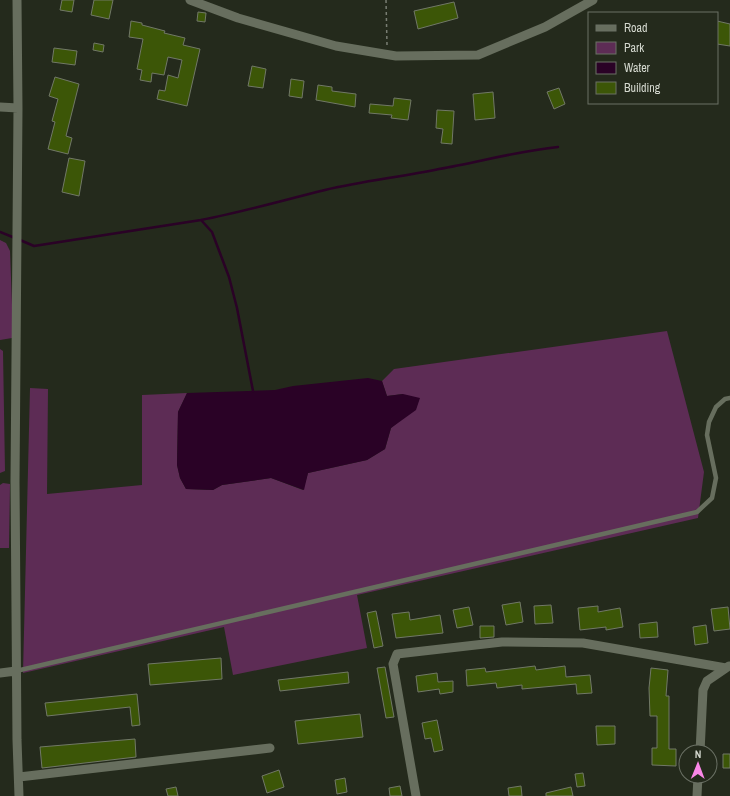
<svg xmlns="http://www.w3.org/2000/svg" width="730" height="796" viewBox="0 0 730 796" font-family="'Archivo Narrow',sans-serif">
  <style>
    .green { fill: #5d2c55 }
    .water { fill: #2a0226 }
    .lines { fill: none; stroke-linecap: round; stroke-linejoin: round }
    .stream { stroke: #2a0226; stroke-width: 2.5 }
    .building { fill: #3c5607; stroke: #717867 }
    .path { stroke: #797e73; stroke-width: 1.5; stroke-dasharray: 3 3; stroke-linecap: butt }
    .lane { stroke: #676e5e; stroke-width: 4.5 }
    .street { stroke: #676e5e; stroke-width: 9 }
  </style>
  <rect width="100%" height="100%" fill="#242a1c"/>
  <path class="green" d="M0,240L6,243L10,251L13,330L12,338L0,340Z
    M667,331L704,472L698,518L357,595L367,648L233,675L224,627L23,673L30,388L48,389L47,494L142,485V395L187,393L178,412L177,465L180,478L186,489L213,490L222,485L271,478L303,490L308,473L367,460L385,449L391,428L402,419L403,394L387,396L382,381L394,369Z
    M0,349L3,351L5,471L0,473Z
    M3,483L10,484L9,548H0V485Z"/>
  <path class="water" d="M368,378L382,381L387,396L403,394L420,398L416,410L391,428L385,449L367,460L308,473L304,490L271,478L222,485L213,490L186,489L180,478L177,465L178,412L187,393L275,390L293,386Z"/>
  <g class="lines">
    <path class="stream" d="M201,220C243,212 284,200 325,190C363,181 401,177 439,169C479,162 518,151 558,147
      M0,232L15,238
      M20,240L34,246L201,220L212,232L229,277L237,308L253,391"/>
  </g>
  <path class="building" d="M62,0H74L72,12L60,10Z
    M94,0H113L109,19L91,15Z
    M454,2L458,18L418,29L414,11Z
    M198,12L206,13L205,22L197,21Z
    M131,21L142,23V25L165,31L164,33L185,38L183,45L200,49L187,106L157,99L159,90L165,91L168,75L178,78L182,60L168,57L164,75L152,73L151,82L140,80L142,70L137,69L143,39L129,37Z
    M717,21L730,24V46L717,44Z
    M94,43L104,45L103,52L93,50Z
    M54,48L77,51L75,65L52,62Z
    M252,66L266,69L263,88L248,86Z
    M55,77L79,84L66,136L72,138L68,154L48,149L55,122L52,121L58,99L49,96Z
    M291,79L304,81L302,98L289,96Z
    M318,85L332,87V91L356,94L355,107L316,100Z
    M559,88L565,104L554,109L547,92Z
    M493,92L495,118L475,120L473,94Z
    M394,98L411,100L408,120L391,118L392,115L369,113L370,104L393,106Z
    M437,110L454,111L452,144L441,143L443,129L436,128Z
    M69,158L85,161L79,196L62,192Z
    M520,602L523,622L506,625L502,605Z
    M551,605L553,623L535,624L534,606Z
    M598,606V612L620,608L623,627L606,630V627L580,630L578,608Z
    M469,607L473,625L457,628L453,610Z
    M728,607L730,629L714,631L711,609Z
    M376,611L383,646L374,648L367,613Z
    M409,612L410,620L440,615L443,633L396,638L392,614Z
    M657,622L658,637L640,638L639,624Z
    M706,625L708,643L695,645L693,627Z
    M480,626H494V637L480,638Z
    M221,658L222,679L150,685L148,664Z
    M535,666L536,670L565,666L566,677L590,675L592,693L577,694L576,684L522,689V685L497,688L496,683L467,686L466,670L485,668L486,672Z
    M385,667L394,717L386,718L377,668Z
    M651,668L668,670L666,696H669V749H676V766L652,765V748H657V716H650L649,688Z
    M348,672L349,683L280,691L278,680Z
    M437,673L438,682L453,681V692L440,694L439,689L418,692L416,676Z
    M137,694L140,725L132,726L130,707L47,716L45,703Z
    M360,714L363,737L298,744L295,721Z
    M437,720L443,750L434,752L431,738L425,739L422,723Z
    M596,726H615V744L597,745Z
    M135,739L136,757L42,768L40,747Z
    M723,754H730V768H723Z
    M279,770L284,787L267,793L262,776Z
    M583,773L585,786L577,787L575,774Z
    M345,778L347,792L337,794L335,780Z
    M400,786L402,796H390L389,788Z
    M521,786L522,796H509L508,788Z
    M176,787L178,796H168L166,789Z
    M571,787L573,796H546V793Z"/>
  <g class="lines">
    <path class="path" d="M386,0L387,45"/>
    <path class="lane" d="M16,671L697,512L712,498L716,478L707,435L709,422L716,407L725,399L730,398"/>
    <path class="street" d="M17,0L18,108L15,481L17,740L19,796
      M190,0L238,18L336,46L396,56L478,55L545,27L593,0
      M0,107L18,108
      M0,673L16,671
      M700,752L703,690L707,681L729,666
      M19,777L270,748
      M416,796L393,664L397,654L502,642L583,643L726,668
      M697,796L698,776"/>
  </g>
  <rect x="588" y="12" width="130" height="92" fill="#242a1c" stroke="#6a7064"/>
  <rect x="596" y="25" width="20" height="6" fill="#676e5e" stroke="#6a7064"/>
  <text x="624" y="32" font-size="12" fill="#d4d8cf">Road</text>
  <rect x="596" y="42" width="20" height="12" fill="#5d2c55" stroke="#6a7064"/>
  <text x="624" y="52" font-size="12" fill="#d4d8cf">Park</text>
  <rect x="596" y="62" width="20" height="12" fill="#2a0226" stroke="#6a7064"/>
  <text x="624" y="72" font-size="12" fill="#d4d8cf">Water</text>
  <rect x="596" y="82" width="20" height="12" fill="#3c5607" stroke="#6a7064"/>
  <text x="624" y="92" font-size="12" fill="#d4d8cf">Building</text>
  <g transform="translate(698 764) rotate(1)"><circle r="19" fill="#242a1c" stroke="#6a7064"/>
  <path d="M0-3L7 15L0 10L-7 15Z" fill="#fa87e7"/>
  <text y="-6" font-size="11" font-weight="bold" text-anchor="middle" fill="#d4d8cf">N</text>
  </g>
</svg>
